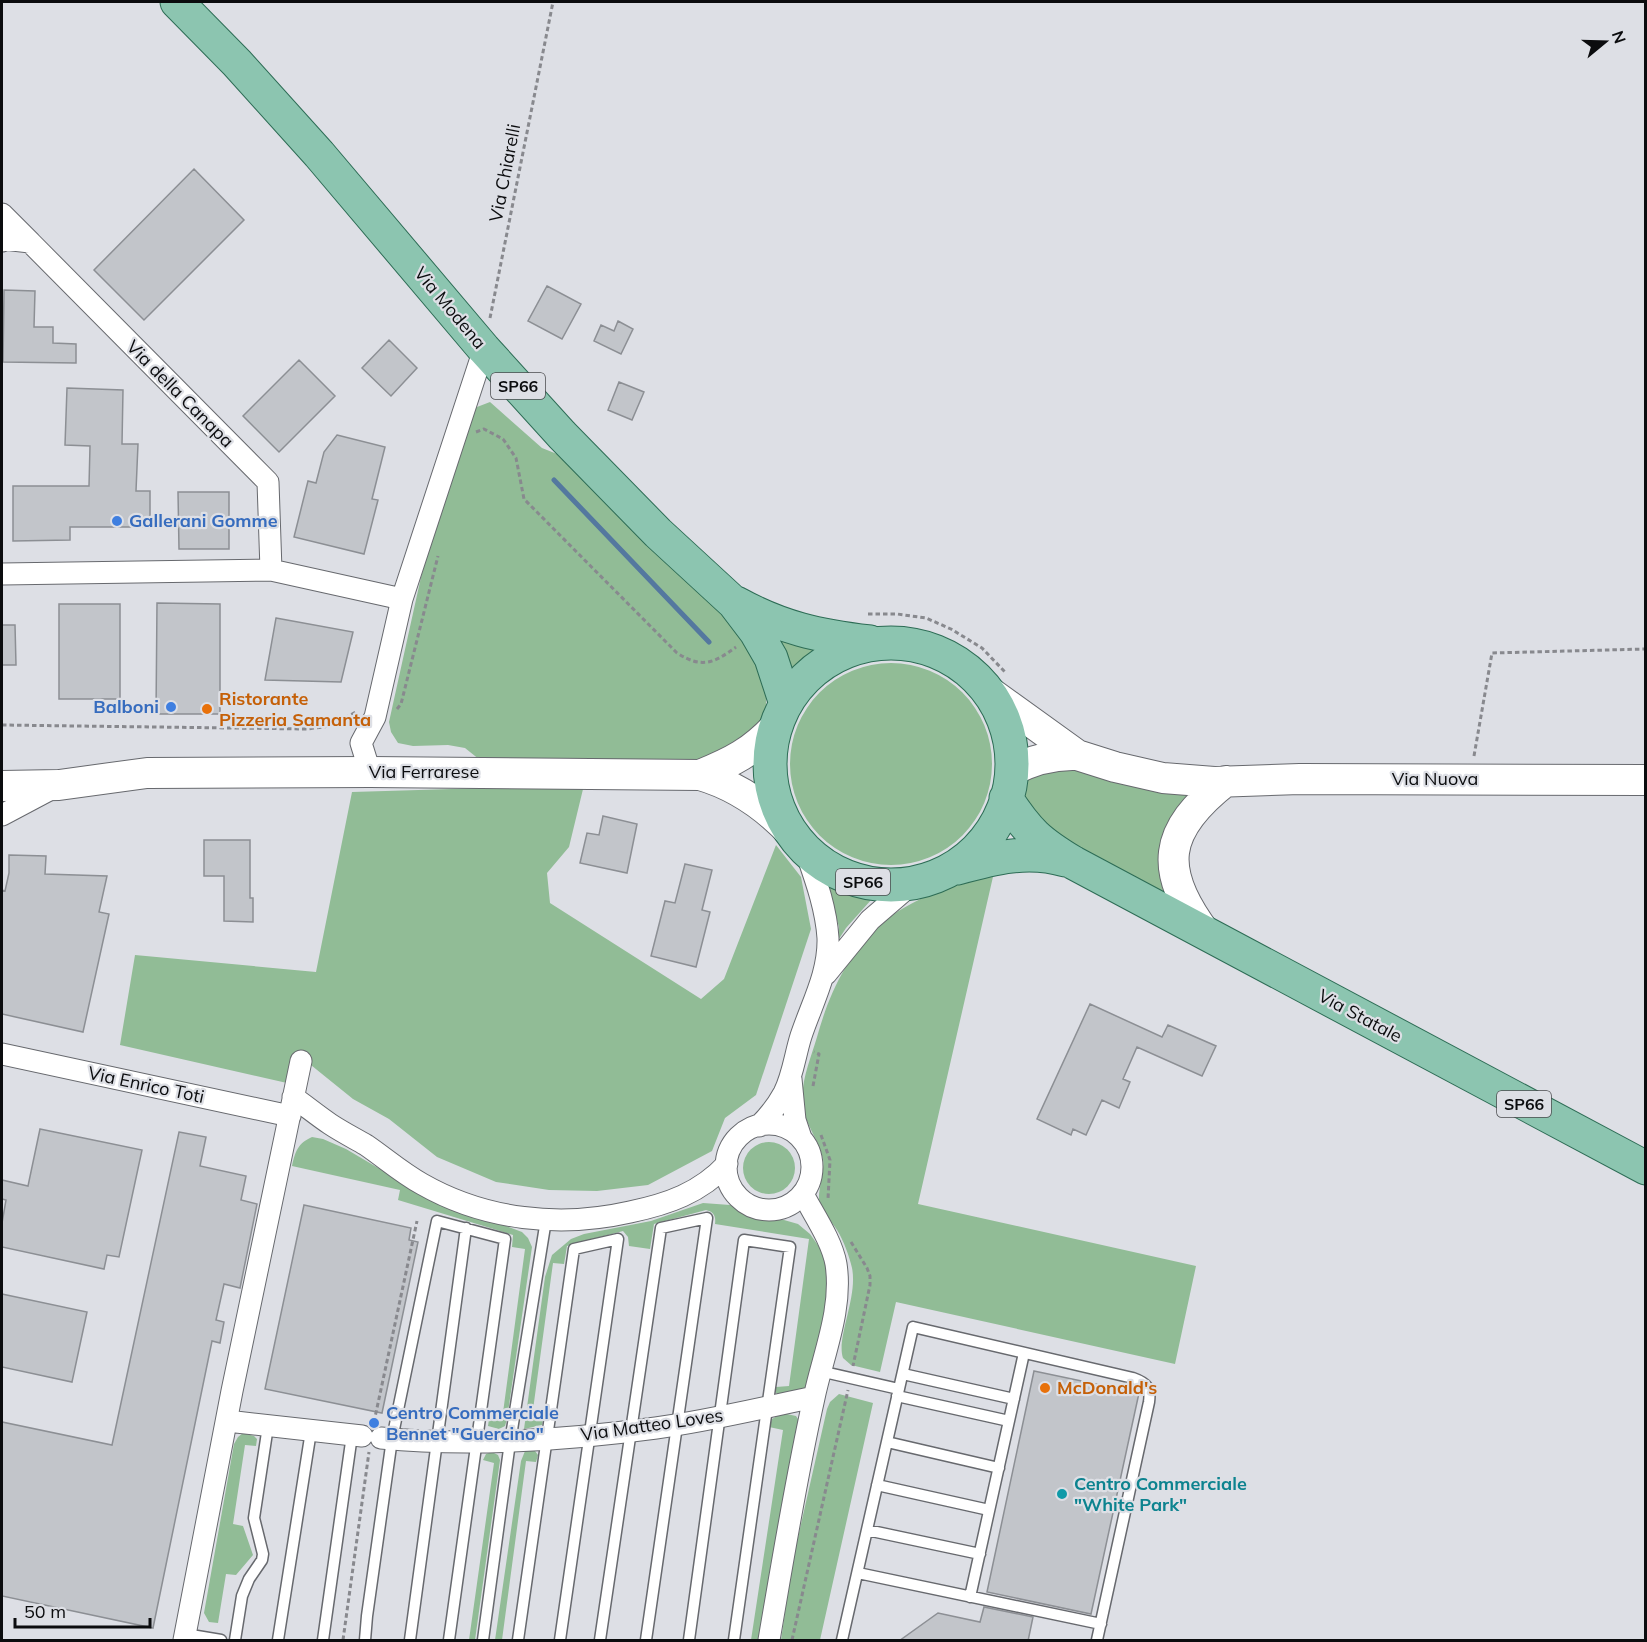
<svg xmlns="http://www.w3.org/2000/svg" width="1647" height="1642" viewBox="0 0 1647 1642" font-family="Mulish,sans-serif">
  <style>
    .green { fill: #91bc96 }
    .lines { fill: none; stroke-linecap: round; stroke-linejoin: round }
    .stream { stroke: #54789f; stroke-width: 5 }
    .building { fill: #c2c5ca; stroke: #8c8f94; stroke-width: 1.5 }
    .service-casing { stroke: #67696e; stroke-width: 13 }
    .minor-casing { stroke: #67696e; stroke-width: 23 }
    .secondary-casing { stroke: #67696e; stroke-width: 32 }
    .primary-casing { stroke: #2d6c55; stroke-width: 35 }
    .path { stroke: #88898e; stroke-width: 3; stroke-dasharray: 4.5 3; stroke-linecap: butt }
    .service { stroke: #fff; stroke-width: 10 }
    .minor { stroke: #fff; stroke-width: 21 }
    .secondary { stroke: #fff; stroke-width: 30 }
    .primary { stroke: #8cc5b0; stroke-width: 33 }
    .shop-dot { fill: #3f7fe0; stroke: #dddfe5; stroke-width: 2 }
    .food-dot { fill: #e8710a; stroke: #dddfe5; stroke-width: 2 }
    .culture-dot { fill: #0f9aa8; stroke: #dddfe5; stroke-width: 2 }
    .labels { text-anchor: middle; stroke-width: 4.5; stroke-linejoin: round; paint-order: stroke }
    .shield { fill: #dddfe5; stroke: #4a4b4e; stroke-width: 1.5 }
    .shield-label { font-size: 16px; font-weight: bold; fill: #0b0c0e }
    .street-label { font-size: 18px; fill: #0b0c0e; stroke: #dddfe5 }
    .shop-label { font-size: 18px; font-weight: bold; fill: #366cbe; stroke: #dddfe5; text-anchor: start }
    .food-label { font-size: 18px; font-weight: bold; fill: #c56008; stroke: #dddfe5; text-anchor: start }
    .culture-label { font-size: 18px; font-weight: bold; fill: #0d838f; stroke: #dddfe5; text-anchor: start }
  </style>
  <rect width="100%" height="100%" fill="#dddfe5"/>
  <path class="green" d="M490,402L542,448L567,458L738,631L767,680L766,706L756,731L718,756L696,760L485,764L465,748L448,745L413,746L398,743L391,732L389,722L421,577L444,493L471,415L477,407Z
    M772,631L821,646L805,657L789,672Z
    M790 764a101 101 0 1 1 202 0a101 101 0 1 1-202 0Z
    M1064,767L1193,796L1172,898L1043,830L1022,796L1023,787L1029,777Z
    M584,785L569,847L547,873L550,903L701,999L724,979L776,845L801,877L811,929L756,1095L725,1118L712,1151L648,1185L597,1191L549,1190L496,1182L437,1157L389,1119L353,1099L301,1057L287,1083L120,1045L135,955L316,972L352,792Z
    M995,868L918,1204L1196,1266L1175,1364L896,1302L880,1372L851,1365L843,1358C836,1338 858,1297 852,1268C849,1256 844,1241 837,1230C831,1220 824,1216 820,1204C816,1193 825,1174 823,1159C819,1139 805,1126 803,1104C800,1082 811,1058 817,1037C829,994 847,955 881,924C905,902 964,879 995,868Z
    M827,886L847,895L871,900L846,928L837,942L839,927Z
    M312,1137L323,1139L346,1149L424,1195L522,1232L528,1238L532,1247L507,1419L505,1426L499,1429L488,1426L489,1419L502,1420L525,1249L512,1247L513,1235L398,1200L400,1190L292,1166C295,1152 298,1143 312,1137Z
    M743 1168a26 26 0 1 1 52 0a26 26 0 1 1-52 0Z
    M703,1203L730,1205L761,1218L784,1220L798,1224L810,1234L820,1248L826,1263L829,1296L807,1391L782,1396L776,1393V1387L789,1386L809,1239L715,1224C716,1216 714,1212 706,1210L654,1224L650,1249L629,1246L628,1237L623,1231L567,1246L564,1264L553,1263L532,1417L543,1420L542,1425L524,1429L545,1277L552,1255L571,1239L584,1234L651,1221Z
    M839,1394L873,1403L820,1640H781L792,1564L827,1409L830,1402Z
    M782,1413L796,1416L800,1422L771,1563L759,1640H751L783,1430L769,1427L772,1419Z
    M243,1433L254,1436L257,1439L256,1446L245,1445L233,1524L243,1526L253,1555L236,1575L226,1574L218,1623L209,1622L204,1613L234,1444L238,1437Z
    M530,1450L535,1451L538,1455L536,1462L526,1461L502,1640H495L521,1461L525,1451Z
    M492,1452L498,1455L500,1460L475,1640H469L494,1463L483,1460L486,1454Z"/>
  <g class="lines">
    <path class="stream" d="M554,480L709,642"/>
  </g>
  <path class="building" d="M194,169L244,220L144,320L94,270Z
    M547,286L581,304L562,339L528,321Z
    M4,290L35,291L34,327H53V343L76,344V363L3,362Z
    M618,321L633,329L621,354L594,341L601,325L614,331Z
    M389,340L417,368L391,396L362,368Z
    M299,360L335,396L279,452L243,416Z
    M619,382L644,392L632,420L608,410Z
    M67,388L123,390L122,444H138L136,491H150V527H70V540L13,541V486H89L90,446L65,445Z
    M337,435L385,447L372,499L378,500L364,554L294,537L308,481L316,483L324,452Z
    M178,492H229V549H179Z
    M157,603L220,604V714H156Z
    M59,604H120V699H59Z
    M276,618L353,632L341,682L265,680Z
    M2,625H15L16,665H2Z
    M603,816L637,824L627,873L580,863L587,833L599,835Z
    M204,840H250V898H253V922L224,921V876H204Z
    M9,855L46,856L45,874L107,876L99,912L109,914L83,1032L2,1014V890L5,891L9,873Z
    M685,864L712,870L702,910L710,912L696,967L651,956L665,901L675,903Z
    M1090,1004L1162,1037L1168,1025L1216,1046L1202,1076L1137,1047L1123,1079L1130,1082L1119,1108L1102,1100L1086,1135L1073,1129L1071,1135L1037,1119Z
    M40,1129L142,1150L119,1257L107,1255L104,1269L2,1247V1223L6,1200L2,1199V1180L28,1186Z
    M179,1132L206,1137L200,1166L246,1176L241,1200L257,1204L240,1288L224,1284L216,1320L224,1322L220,1343L212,1341L153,1628L2,1596V1422L112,1445Z
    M304,1205L411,1228L409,1240L418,1242L382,1413L265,1389Z
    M2,1294L87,1312L72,1382L2,1367Z
    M1034,1371L1139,1393L1091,1614L987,1592Z
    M984,1607L1033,1617L1028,1641H899L938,1613L980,1622Z"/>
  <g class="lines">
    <defs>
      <path id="service" d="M820,1371L899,1389
        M903,1374L1014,1399
        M897,1396L1009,1421
        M887,1442L999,1468
        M877,1485L989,1510
        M867,1530L980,1554
        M858,1573L1101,1624
        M970,1597L1024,1353
        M185,1634L221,1640
        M235,1640L242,1596L249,1579L262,1560L263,1554L254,1518L268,1426
        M278,1640L311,1431
        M323,1640L352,1435
        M365,1640L367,1616L392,1439L437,1221L505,1239L449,1640
        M410,1640L466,1228
        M483,1640L510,1442L546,1220
        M518,1640L574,1249L618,1239L560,1640
        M600,1640L661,1228L707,1218L646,1640
        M689,1640L744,1240L790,1247L734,1640
        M842,1640L913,1327L1133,1378C1147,1383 1151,1388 1149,1402L1097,1640"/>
      <path id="minor" d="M2,214L30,242
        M2,241L4,239L30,242L268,482L271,570
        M2,574L271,570L402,599
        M370,772L361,743L375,717L402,599L484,349
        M2,815L51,789
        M826,974L870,920L913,883
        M2,1054L290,1116
        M791,1079L795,1120L801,1138
        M293,1097C306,1106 318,1116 330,1124C342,1132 354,1138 366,1145C385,1158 402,1173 422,1184C485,1220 560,1228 630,1212C668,1204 700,1193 727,1164
        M726 1167a43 43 0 1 1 86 0a43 43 0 1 1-86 0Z
        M759,1126C769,1116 777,1106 784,1093C793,1075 795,1055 801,1036C812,1003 829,973 828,938C826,907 815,878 805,849
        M227,1421L362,1436
        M381,1438C471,1447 567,1440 656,1428C709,1421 762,1408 814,1397
        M184,1640L232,1391L301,1061
        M769,1640C783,1559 796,1478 814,1398C823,1355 843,1309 836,1264C832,1241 814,1215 803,1194"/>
      <path id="secondary" d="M984,688L1077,755L1115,767L1163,778L1214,782L1300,779L1646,780
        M1011,771C1032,760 1052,754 1077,755
        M700,775C732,762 752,752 776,726
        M2,786L59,785L147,773L370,772L700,775C738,786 767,807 793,835
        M1206,934C1158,870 1162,831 1226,781"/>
      <path id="primary" d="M177,2L237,63L319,154L484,349L562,435L658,533L734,603L756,632L771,658L786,704
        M736,603C782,628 818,636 870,642
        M770 764a121 121 0 1 1 242 0a121 121 0 1 1-242 0Z
        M1006,798C1028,832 1039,842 1074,863L1646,1168
        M957,868C994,858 1028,849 1065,860"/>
    </defs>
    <use href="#service" class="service-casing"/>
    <use href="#minor" class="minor-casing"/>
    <use href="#secondary" class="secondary-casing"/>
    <use href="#primary" class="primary-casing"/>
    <path class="path" d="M490,318L553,2
      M476,432L484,429L503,439L516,458L524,499L677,653C702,669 714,663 736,647
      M868,614H897L926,618L951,629L982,648L1005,672
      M397,709L401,704L438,556
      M2,725L307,729L331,726L356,712
      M1474,756L1492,653L1646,649
      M813,1086L819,1054L814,1052
      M821,1135L830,1160L828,1199
      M851,1242L867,1268L870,1276V1285L853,1366
      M374,1422L417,1221
      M343,1640L369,1452
      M792,1640L848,1390"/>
    <use href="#service" class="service"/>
    <use href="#minor" class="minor"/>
    <use href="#secondary" class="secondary"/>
    <use href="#primary" class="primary"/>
  </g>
  <g class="shop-dot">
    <circle cx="117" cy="521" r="6"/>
    <circle cx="171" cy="707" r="6"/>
    <circle cx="374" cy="1423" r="6"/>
  </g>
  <g class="food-dot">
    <circle cx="207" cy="709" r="6"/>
    <circle cx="1045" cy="1388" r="6"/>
  </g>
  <circle class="culture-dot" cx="1062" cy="1494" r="6"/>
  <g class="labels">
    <g class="shield">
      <rect x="491" y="373" width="54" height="26" rx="4.5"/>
      <rect x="836" y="869" width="54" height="26" rx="4.5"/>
      <rect x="1497" y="1091" width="54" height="26" rx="4.5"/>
    </g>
    <g class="shield-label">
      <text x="518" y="392">SP66</text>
      <text x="863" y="888">SP66</text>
      <text x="1524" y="1110">SP66</text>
    </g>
    <g class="street-label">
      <text transform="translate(505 173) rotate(-79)" y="6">Via Chiarelli</text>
      <text transform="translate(450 308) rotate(50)" y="6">Via Modena</text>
      <text transform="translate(180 394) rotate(45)" y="6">Via della Canapa</text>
      <text x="424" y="778">Via Ferrarese</text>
      <text x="1435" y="785">Via Nuova</text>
      <text transform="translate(1360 1016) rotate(28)" y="6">Via Statale</text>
      <text transform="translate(146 1085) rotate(12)" y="6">Via Enrico Toti</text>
      <text transform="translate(652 1425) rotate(-8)" y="6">Via Matteo Loves</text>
    </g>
    <g class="shop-label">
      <text x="129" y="527">Gallerani Gomme</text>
      <text x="159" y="713" text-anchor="end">Balboni</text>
      <text x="386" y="1419">Centro Commerciale<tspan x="386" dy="21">Bennet "Guercino"</tspan></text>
    </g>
    <g class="food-label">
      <text x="219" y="705">Ristorante<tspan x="219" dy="21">Pizzeria Samanta</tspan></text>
      <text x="1057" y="1394">McDonald's</text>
    </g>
    <g class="culture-label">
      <text x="1074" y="1490">Centro Commerciale<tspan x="1074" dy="21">"White Park"</tspan></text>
    </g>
  </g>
  <rect width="1647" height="1642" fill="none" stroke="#0b0c0e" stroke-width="6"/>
  <g transform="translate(1605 42) rotate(71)" stroke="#dddfe5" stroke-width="4.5" paint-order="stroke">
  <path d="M0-4.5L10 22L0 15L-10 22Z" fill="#0b0c0e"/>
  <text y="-9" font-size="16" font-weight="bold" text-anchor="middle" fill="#0b0c0e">N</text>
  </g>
  <path d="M15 1618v9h135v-9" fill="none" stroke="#0b0c0e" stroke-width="3"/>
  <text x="24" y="1618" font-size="18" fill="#0b0c0e" stroke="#dddfe5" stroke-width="4.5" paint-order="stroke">50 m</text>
</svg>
